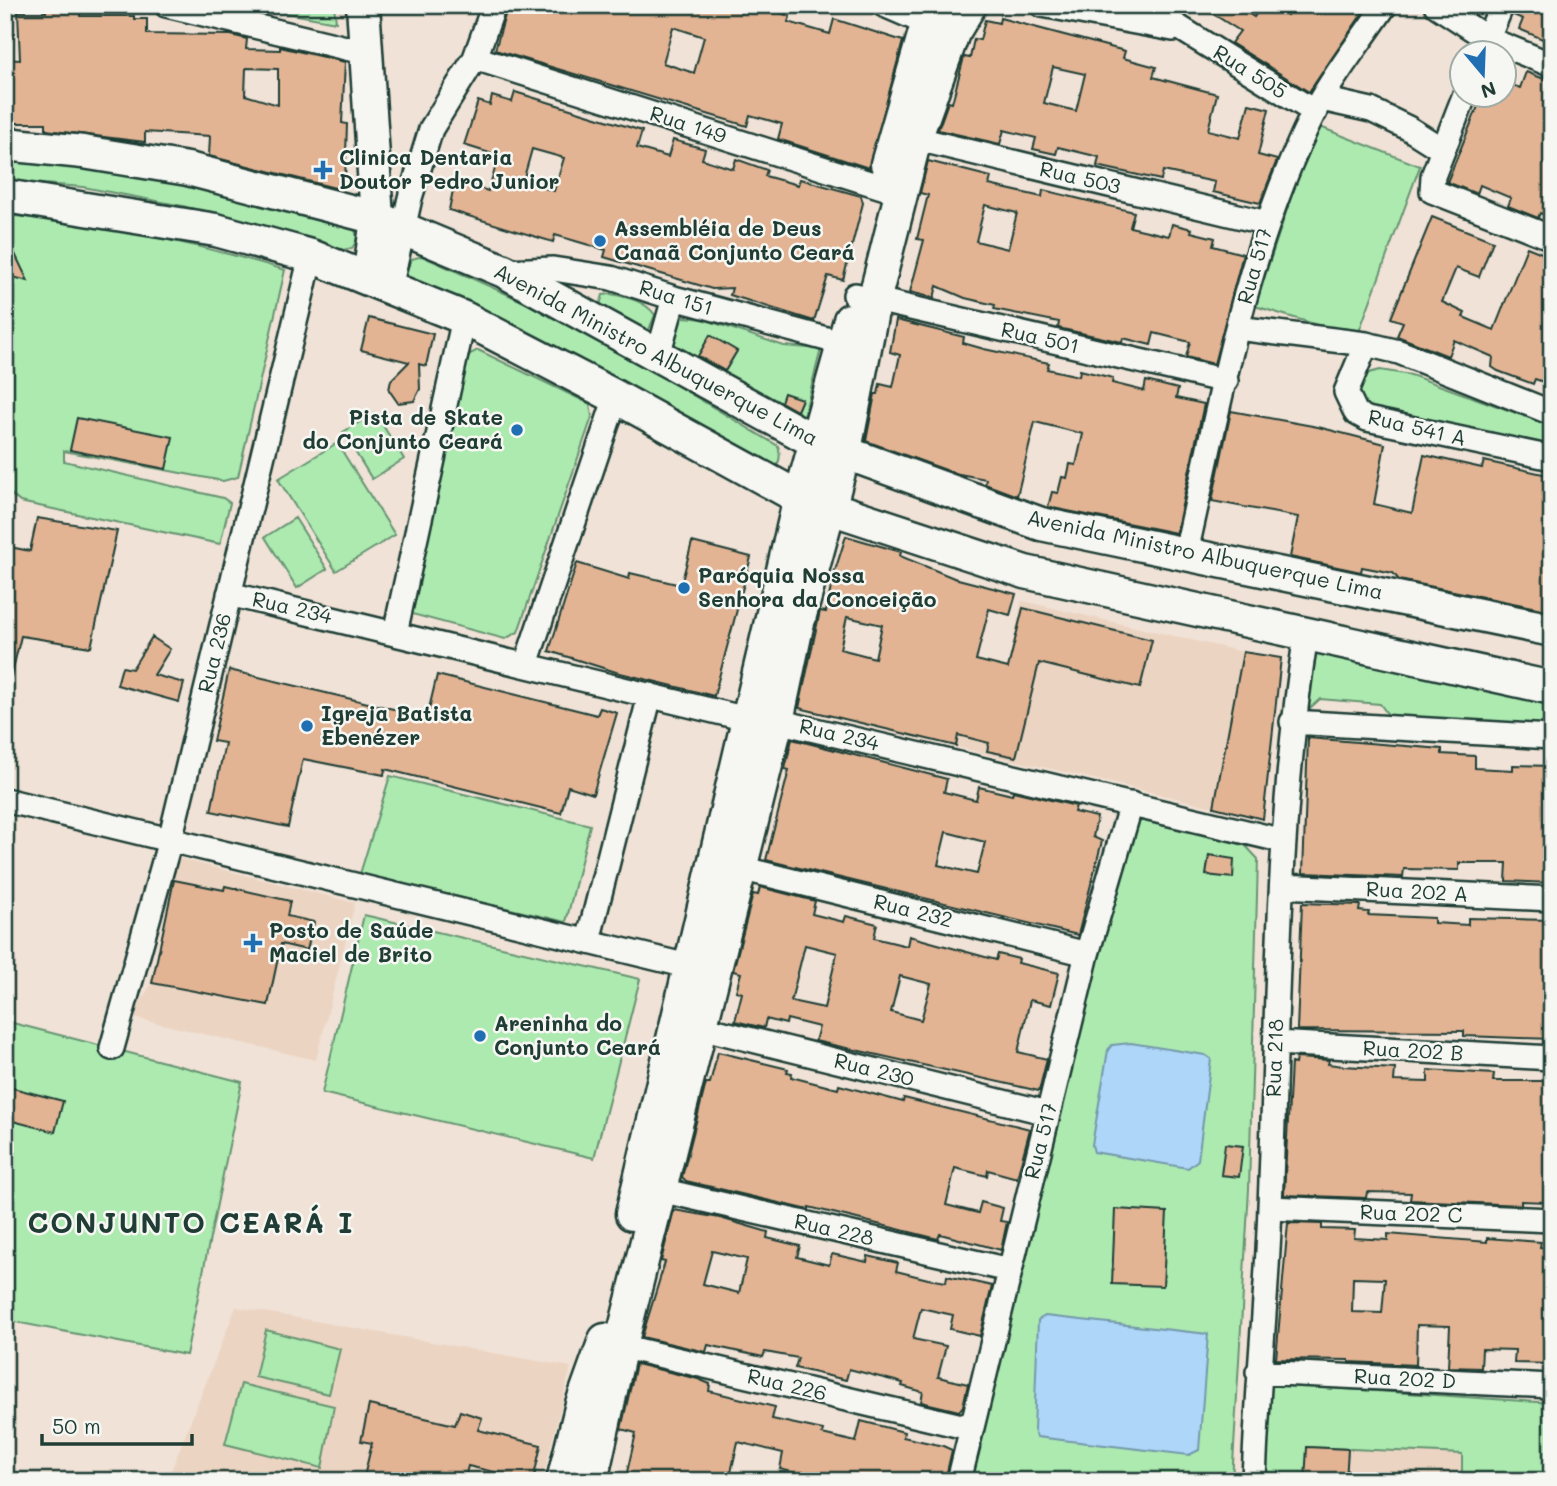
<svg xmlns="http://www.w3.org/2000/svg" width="1557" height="1486" viewBox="0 0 1557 1486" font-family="Mali,sans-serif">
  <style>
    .built { fill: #ecd4c2 }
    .green { fill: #adeab0; stroke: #669472; stroke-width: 2; fill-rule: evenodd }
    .water { fill: #add6f8; stroke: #7499aa; stroke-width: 2 }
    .building { fill: #e3b494; stroke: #1f3d34; stroke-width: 2; fill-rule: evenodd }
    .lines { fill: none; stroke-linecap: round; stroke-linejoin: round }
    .street-casing { stroke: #1f3d34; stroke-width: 28 }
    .secondary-casing { stroke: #1f3d34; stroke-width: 37 }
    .street { stroke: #f6f6f2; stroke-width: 23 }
    .secondary { stroke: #f6f6f2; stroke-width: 32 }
    .poi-dot { fill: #1f6fb2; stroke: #f6f6f2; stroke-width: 2.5 }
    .labels { text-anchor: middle; stroke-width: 5; stroke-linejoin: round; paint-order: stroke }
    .street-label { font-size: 21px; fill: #1f3d34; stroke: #f6f6f2 }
    .poi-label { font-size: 21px; font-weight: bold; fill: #1f3d34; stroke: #f6f6f2; text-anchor: start }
    .district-label { font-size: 28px; font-weight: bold; letter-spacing: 2px; fill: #1f3d34; stroke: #f6f6f2 }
  </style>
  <rect width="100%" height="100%" fill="#f0e2d6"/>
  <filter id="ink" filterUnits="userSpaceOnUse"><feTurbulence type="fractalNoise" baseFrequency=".0143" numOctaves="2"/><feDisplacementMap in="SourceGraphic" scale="14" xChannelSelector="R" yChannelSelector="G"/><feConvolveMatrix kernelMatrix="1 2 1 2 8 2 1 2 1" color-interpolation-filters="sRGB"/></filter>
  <g filter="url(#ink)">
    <path class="built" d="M1022,601L1243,652L1214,807L866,726L880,663L1002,692Z
      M169,856L355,903L316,1060L131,1017L152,983L174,880Z
      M236,1307L571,1367L542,1481H167Z
      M1307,1447L1462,1454V1481H1305Z"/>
    <path class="green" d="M242,5H334L336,22Z
      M1315,125L1420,166L1357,337L1255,306Z
      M5,159L119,170L237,195L353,227C358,235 358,240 352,248L343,250L183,206L83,187L5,181Z
      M5,215C101,224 193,242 285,270L238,477L223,481L64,451V461L223,498L230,503L220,544L20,502L5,489Z
      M422,256L522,301L617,350L778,446C781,455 781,463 773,469L408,284L406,271L412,259Z
      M611,294C626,297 646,301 655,315L646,337L599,308L603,295Z
      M684,317L703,319L784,346L821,349L802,423L671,356L674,325ZM710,336L737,351L723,375L696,360Z
      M478,350L590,404L592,417L518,632L505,639L412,614L407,607L466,356Z
      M1380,370L1411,375L1552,426V457L1367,419L1350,387L1361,375Z
      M375,413L404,459L372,479L343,432Z
      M337,443L395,535L336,571L278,479Z
      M295,518L327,569L297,588L265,537Z
      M1309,651L1363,659L1552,700V732L1392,720L1380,704L1320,699L1308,710L1299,708Z
      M390,776L590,825L566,922L360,874Z
      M1145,819L1244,844L1258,859L1249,1189L1232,1481H963L1081,989L1134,826Z
      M364,915L640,979L594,1158L322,1093Z
      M5,1021L242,1082L186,1355L5,1320Z
      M266,1330L340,1349L329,1394L255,1377Z
      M241,1384L334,1406L322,1468L225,1444Z
      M1288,1385L1552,1403V1481H1462V1454L1308,1447L1305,1481H1256L1267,1386Z"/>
    <path class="water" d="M1131,1043L1205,1055L1211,1059L1198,1160L1188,1168L1094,1152L1092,1145L1108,1050L1112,1045Z
      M1045,1316L1208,1334L1199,1450L1189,1455L1037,1437L1034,1430L1038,1320Z"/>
    <path class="building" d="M46,5H80V16H134V19H147V34L231,35L247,39L246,49L280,50V47L345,62L342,123L347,124L345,183L339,189L209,156L210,136L145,132V142L46,130V123H5V59L20,60L18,12H46ZM246,68L278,69V105L245,95Z
      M508,5H754L790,16L788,22L830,34L834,19L903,41L869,168L778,139L782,124L750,115L747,126L495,50ZM673,27L704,37L694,73L663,63Z
      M1199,5H1236L1254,17L1262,5H1273L1287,15L1293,5H1368L1309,92L1231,43L1240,31Z
      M1516,5H1552V43L1519,29L1523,19L1513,15Z
      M1000,18L1125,51L1123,58L1156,67L1153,77L1217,94L1208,130L1240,138L1249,104L1269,109L1258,155L1277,160L1260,203L1213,192L1215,182L1163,171L1161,180L1097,166L1099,157L1091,155L1058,147L1056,154L1033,149L1036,138L1004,130L1000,144L938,130L948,102L952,103L964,57L970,58L974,39L980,40L985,20L999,23ZM1053,67L1085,74L1076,111L1044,103Z
      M1526,72L1552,82V218L1540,213L1538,218L1508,206L1511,198L1480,185L1477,194L1447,182L1483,94H1504V82L1520,88Z
      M515,92L642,131L637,148L668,157L673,140L705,149L702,159L733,169L736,159L767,170L765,176L798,185L800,179L861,196L863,203L843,280L828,276L814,321L730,295L732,288L712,289L604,257L606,250L555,235L553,242L449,210L455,180L488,191L499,156L464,145L478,101L490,105L492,96L512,102ZM532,149L564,158L554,191L523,181Z
      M928,161L991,177L989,185L1042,197L1043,190L1134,212L1130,227L1169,236L1172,224L1192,229L1191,232L1215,238L1213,246L1243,254L1214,364L1186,357L1190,342L1154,333L1151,345L1123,338L1122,342L1058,328L1059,322L994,309L995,305L965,298L937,286L934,298L910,292L924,240L917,239L928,195L920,193ZM985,205L1017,213L1008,249L976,241Z
      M1432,217L1493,241L1479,277L1456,268L1442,302L1465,313L1463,317L1494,330L1527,247L1552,257V385L1535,379L1533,384L1498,371L1492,367L1493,357L1454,340L1448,356L1397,336L1403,322L1391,318Z
      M5,233L28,281L5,275Z
      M369,318L433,334L426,366L419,364L420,389L414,401L398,403L389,390L391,380L409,362L361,350Z
      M896,320L964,337L963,343L984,349L1049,363L1047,369L1079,376L1080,370L1113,378L1112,383L1144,391L1146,381L1178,389L1176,398L1204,404L1176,533L1048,507L1052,492L1058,493L1062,477L1067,478L1070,464L1076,465L1083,434L1035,422L1017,496L985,484L986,479L954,473L866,441L875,394H878L880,384L893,387L900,355L890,352Z
      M710,335L737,351L725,371L698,356Z
      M784,393L802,399L797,411L781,402Z
      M1231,411L1318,427L1385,444L1374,504L1412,513L1424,455L1482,468L1484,461L1552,476V611L1399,580L1393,573L1362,567L1361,572L1290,557L1298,517L1212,501Z
      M77,418L173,437L166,469L70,450Z
      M37,518L117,531L91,647L21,636L11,677L5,676V546L30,551Z
      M846,536L901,552L900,556L954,578L1016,594L1010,615L989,609L976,660L1008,668L1023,608L1152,640L1140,688L1039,663L1016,757L987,751L989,743L958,735L956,746L799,708L820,611L826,612L833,577ZM847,617L882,625L875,658L840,649Z
      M692,542L751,557L714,696L616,672L549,651L577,563L629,579L630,573L681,585Z
      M152,637L170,649L154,675L184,683L179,702L117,685L122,667L132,669Z
      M1243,652L1281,658L1263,819L1214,807Z
      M229,670L427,717L437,675L597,715L600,708L617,713L593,794L568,786L561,813L385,769L384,775L303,759L288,827L211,811L225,743L213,741Z
      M1308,738L1442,749V754L1475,756V768L1513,770V765L1550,766L1552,883L1506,881L1507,863H1459V870L1404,869L1403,877L1303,873Z
      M792,739L947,779L944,792L976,800L979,787L1012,795L1013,791L1076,806L1074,812L1097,817L1093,837L1102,841L1078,935L766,860L789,770L785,769ZM946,832L985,842L977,874L938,865Z
      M1209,855L1234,859L1233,878L1206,875Z
      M174,880L224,890L225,886L290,901L287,916L314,922L307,950L281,944L268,1005L152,983Z
      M760,887L815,901L812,914L844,922L846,916L877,924L874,938L907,946L909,936L996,960L998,954L1019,959L1018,963L1059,973L1051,1005L1030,1000L1018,1052L1047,1059L1039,1091L815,1041L819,1027L787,1019L786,1024L766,1019L764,1028L735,1021L742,993L736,991L741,973L733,971L753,894L758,895ZM805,945L837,953L824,1008L791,1001ZM900,976L931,984L921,1020L891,1012Z
      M1302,903L1360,905L1359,911L1369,912L1368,915L1434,918V923L1468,925V918L1552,920V1039L1464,1036V1031L1297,1030Z
      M718,1052L788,1069L787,1072L792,1073L791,1077L838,1089L839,1085L903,1102L904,1098L1030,1129L1017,1178L988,1170L987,1176L955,1168L946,1205L978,1213L981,1202L1003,1208L1000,1221L1007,1222L1001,1250L940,1234L938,1239L809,1207V1210L686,1181L682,1177L706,1083H710Z
      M1296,1058L1329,1060L1328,1064L1343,1066L1395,1069L1394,1081L1428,1082V1070L1494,1074L1493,1081H1552V1131H1548L1545,1172H1552V1189H1546V1202L1521,1201V1205L1410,1200L1411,1193L1367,1192L1366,1198L1284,1195L1291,1063L1295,1064Z
      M5,1086L63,1101L55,1132L5,1119Z
      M1225,1144L1243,1146L1239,1177L1221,1175Z
      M1115,1209L1167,1212L1163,1286L1112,1284Z
      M674,1210L720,1218L768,1232L767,1238L800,1246L797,1257L829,1265L832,1254L867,1262L868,1256L898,1263L896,1271L928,1279L946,1282L947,1276L992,1286L980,1336L950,1329L953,1315L921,1308L913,1339L946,1346L938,1377L968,1384L963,1406L959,1411L921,1402L923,1392L902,1386L903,1383L849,1369L846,1380L795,1368L798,1358L765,1352L763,1357L708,1345L706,1352L642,1337L665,1262L661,1261ZM712,1251L747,1259L739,1293L703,1284Z
      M1288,1223L1322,1224V1229L1355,1230L1354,1238L1388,1240V1234L1487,1242V1238L1541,1242L1540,1247L1552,1248V1364L1514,1363L1515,1350L1482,1349L1481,1368L1448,1367L1450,1326L1417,1325L1416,1365L1349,1362V1360L1276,1359ZM1353,1278L1385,1279L1382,1313L1352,1312Z
      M636,1364L698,1379L710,1384L709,1391L775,1407L772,1419L823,1430L822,1434L856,1442L861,1421L904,1432L903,1437L943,1446L952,1450L945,1481H869L847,1474L846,1481H826L780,1469L783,1453L738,1442L729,1481H625L636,1433L621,1429Z
      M369,1405L455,1425L460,1411L482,1418L478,1430L541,1445L533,1481L468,1466L464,1481H363L372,1443L361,1441Z
      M1307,1447L1348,1449L1346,1481H1305Z"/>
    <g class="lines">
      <defs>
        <path id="street" d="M166,5L367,53
          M884,5L942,30
          M1042,5L1173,29
          M1143,5L1315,112
          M1436,5L1488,39L1552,65
          M1482,52L1502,5
          M475,58L901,193
          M1465,94L1433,176L1432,191L1552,238
          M1322,99L1371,110L1408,128L1443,150
          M901,135L1267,223
          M505,271L553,269L611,278L674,298L845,344
          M390,288L410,198L431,129L475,58L494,5
          M855,295L1226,381
          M1237,328L1366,344L1399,352L1552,413
          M1366,344L1346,392L1356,413L1367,419L1552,458
          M658,355L674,298
          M1186,552C1220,403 1245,250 1314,112C1333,75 1362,40 1385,5
          M229,594L751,720L777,721L1284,841
          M395,633L464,318
          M526,664L616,397
          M1292,722L1552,737
          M5,800L692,967
          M740,868L1087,954
          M1282,886L1552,899
          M588,941L650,695
          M700,1027L1048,1113
          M1275,1043L1552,1058
          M112,1048L170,840L311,256
          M660,1190L1009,1270
          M1270,1208L1552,1220
          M607,1343L970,1428
          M1258,1372L1552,1386
          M959,1481L1087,954L1131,804
          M1254,1481C1257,1389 1267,1298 1270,1206C1278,1016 1276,824 1306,635"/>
        <path id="secondary" d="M363,5L377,218L369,279
          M5,144L83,152L188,169L377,218L504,271L816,442L1041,524L1552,630
          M887,164L927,25L937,5
          M5,196L216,230L311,256L464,318L616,397L800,498L1025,572L1552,688
          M632,1214L800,498L850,320
          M563,1481L582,1404L605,1340
          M591,1481L621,1345L777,721L797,626L845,450L874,301L915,139L953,33L970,5"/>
      </defs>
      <use href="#street" class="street-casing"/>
      <use href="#secondary" class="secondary-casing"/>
      <use href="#street" class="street"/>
      <use href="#secondary" class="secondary"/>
    </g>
  </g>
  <g class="poi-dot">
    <path d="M319.5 159.5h7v7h7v7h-7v7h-7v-7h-7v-7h7z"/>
    <circle cx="600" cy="241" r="7"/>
    <circle cx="517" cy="430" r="7"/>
    <circle cx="684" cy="588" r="7"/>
    <circle cx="307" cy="726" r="7"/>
    <path d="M249.5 932.5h7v7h7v7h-7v7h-7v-7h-7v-7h7z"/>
    <circle cx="480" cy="1036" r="7"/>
  </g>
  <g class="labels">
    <g class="street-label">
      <text transform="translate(1250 72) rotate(32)" y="7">Rua 505</text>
      <text transform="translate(688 125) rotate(18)" y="7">Rua 149</text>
      <text transform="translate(1080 178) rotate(13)" y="7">Rua 503</text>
      <text transform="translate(1255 266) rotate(-74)" y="7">Rua 517</text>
      <text transform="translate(676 298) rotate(17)" y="7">Rua 151</text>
      <text transform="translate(1040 338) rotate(13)" y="7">Rua 501</text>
      <text transform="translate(656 355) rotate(28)" y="7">Avenida Ministro Albuquerque Lima</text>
      <text transform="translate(1417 428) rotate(13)" y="7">Rua 541 A</text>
      <text transform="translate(1205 555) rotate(12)" y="7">Avenida Ministro Albuquerque Lima</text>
      <text transform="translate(292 608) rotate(13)" y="7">Rua 234</text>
      <text transform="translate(215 653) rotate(-76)" y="7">Rua 236</text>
      <text transform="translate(839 735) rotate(13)" y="7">Rua 234</text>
      <text transform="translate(1417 892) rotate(3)" y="7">Rua 202 A</text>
      <text transform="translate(913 911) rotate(14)" y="7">Rua 232</text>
      <text transform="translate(1413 1051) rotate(3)" y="7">Rua 202 B</text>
      <text transform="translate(1275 1058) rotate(-88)" y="7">Rua 218</text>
      <text transform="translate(874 1070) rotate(14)" y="7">Rua 230</text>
      <text transform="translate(1041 1141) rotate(-76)" y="7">Rua 517</text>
      <text transform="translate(1411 1214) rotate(2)" y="7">Rua 202 C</text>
      <text transform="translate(834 1230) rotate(13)" y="7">Rua 228</text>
      <text transform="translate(1405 1379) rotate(3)" y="7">Rua 202 D</text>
      <text transform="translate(787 1385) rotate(13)" y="7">Rua 226</text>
    </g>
    <g class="poi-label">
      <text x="339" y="165">Clinica Dentaria<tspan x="339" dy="24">Doutor Pedro Junior</tspan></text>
      <text x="614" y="236">Assembléia de Deus<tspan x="614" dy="24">Canaã Conjunto Ceará</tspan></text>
      <text x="503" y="425" text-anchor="end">Pista de Skate<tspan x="503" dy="24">do Conjunto Ceará</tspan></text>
      <text x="698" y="583">Paróquia Nossa<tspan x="698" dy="24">Senhora da Conceição</tspan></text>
      <text x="321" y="721">Igreja Batista<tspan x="321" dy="24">Ebenézer</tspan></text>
      <text x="269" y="938">Posto de Saúde<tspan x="269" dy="24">Maciel de Brito</tspan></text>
      <text x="494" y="1031">Areninha do<tspan x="494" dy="24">Conjunto Ceará</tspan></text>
    </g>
    <g class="district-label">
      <text x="191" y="1233">CONJUNTO CEARÁ I</text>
    </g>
  </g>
  <rect width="1557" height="1486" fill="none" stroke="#f6f6f2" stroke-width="28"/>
  <rect x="14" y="14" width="1529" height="1458" fill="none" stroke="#1f3d34" stroke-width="2.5" filter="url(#ink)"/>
  <g transform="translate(1483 74) rotate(161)"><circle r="33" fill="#f6f6f2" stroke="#a0aca6" stroke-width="2"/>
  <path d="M0-5L12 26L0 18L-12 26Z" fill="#1f6fb2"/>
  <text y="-10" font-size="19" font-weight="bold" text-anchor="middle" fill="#1f3d34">N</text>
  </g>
  <path d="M42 1434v10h150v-10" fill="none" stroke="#1f3d34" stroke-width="3.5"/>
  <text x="52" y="1434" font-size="21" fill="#1f3d34" stroke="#f6f6f2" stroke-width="5" paint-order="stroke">50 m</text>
</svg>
